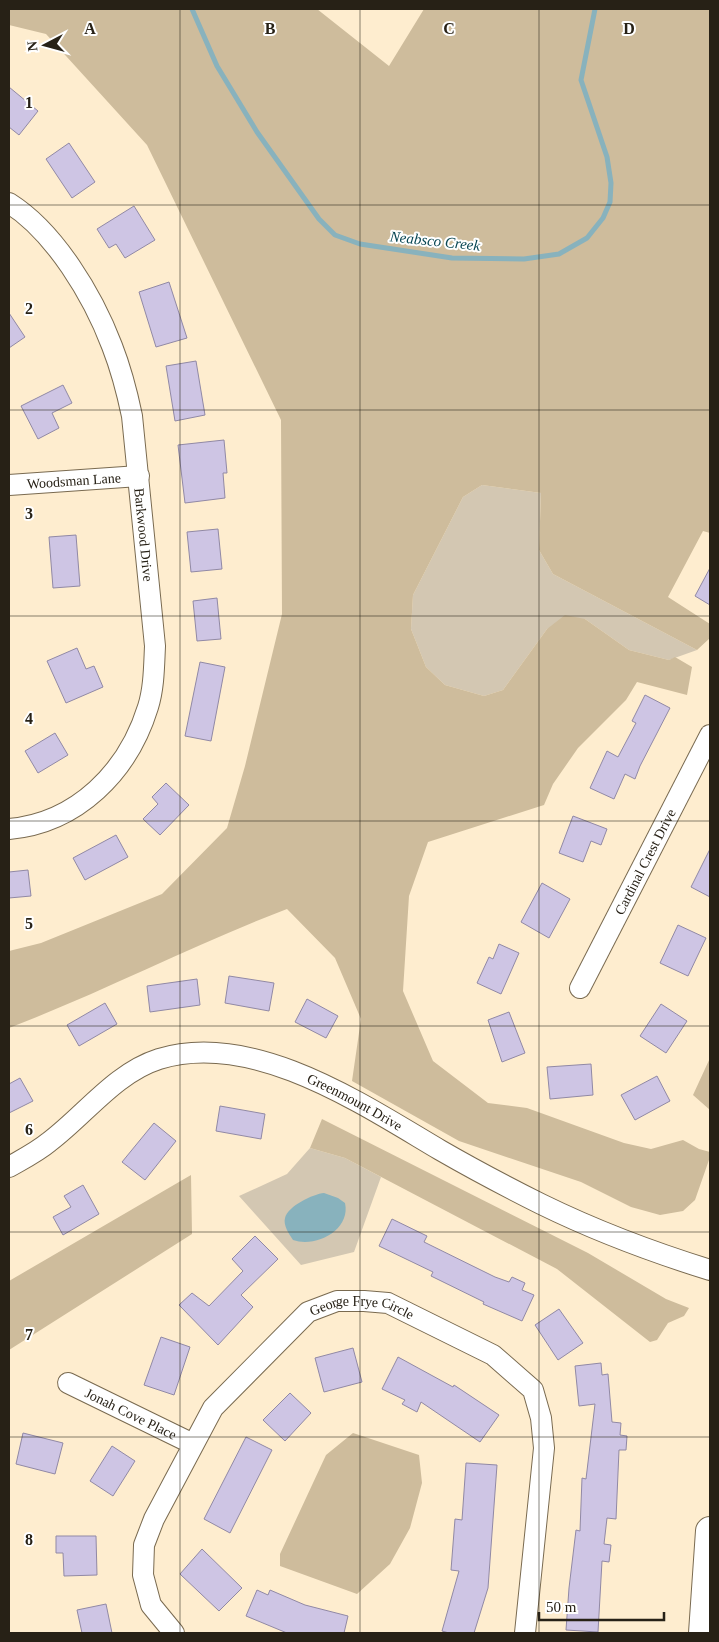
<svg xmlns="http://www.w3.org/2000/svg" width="719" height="1642" viewBox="0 0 719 1642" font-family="'Times New Roman',serif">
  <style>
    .green { fill: #d3c7b2 }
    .forest { fill: #cebc9c }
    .water { fill: #88b2bd }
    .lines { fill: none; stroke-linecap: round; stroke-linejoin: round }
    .stream { stroke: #88b2bd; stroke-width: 5 }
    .building { fill: #cec5e4; stroke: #9189a5 }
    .minor-casing { stroke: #796a50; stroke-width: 22 }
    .secondary-casing { stroke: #796a50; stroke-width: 30 }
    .minor { stroke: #fff; stroke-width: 20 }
    .secondary { stroke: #fff; stroke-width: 28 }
    .grid { fill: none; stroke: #272116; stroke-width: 1; stroke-opacity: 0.55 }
    .labels { text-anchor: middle; stroke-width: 4; stroke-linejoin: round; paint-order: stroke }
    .street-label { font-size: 14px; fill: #272116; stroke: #fff }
    .water-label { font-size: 15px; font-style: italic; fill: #074653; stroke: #fff }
    .grid-label { font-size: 16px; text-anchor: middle; font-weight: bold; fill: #272116; stroke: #fff; stroke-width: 4; stroke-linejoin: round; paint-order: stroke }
  </style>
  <rect width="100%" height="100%" fill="#feedcf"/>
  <path class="green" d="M482,485L541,493L539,550L553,574L697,650L669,660L629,650L585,619L547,629L503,690L484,696L445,685L426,667L411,629L413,595L463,497Z
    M310,1148L345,1158L381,1177L354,1252L301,1265L239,1196L287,1174Z"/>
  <path class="forest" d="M9,9H317L389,66L424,9H710V533L703,531L668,597L710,624V638L697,650L553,574L539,550L541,493L482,485L463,497L413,595L411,629L426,667L445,685L484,696L503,690L547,629L565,615L585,619L629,650L669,660L675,657L692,667L687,695L637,682L626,700L578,748L553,784L544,805L428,842L409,896L403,991L433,1061L488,1103L527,1108L624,1143L651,1149L683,1140L699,1149L710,1152V1157L695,1200L683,1211L660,1215L631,1207L581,1182L459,1141L352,1081L361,1019L335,958L287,909C193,945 103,992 9,1028V951L41,943L162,894L227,828L245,766L282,614L281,420L147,145L46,34L9,25Z
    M710,1058V1110L693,1095Z
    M322,1119L588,1253L666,1299L689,1308L684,1316L668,1323L657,1340L650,1342L557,1269L345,1158L310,1148Z
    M191,1175L192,1234L9,1350V1281Z
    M353,1433L419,1455L422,1483L410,1528L390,1564L357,1594L280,1566V1554L326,1455Z"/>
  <path class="water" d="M324,1193L338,1198L345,1203C351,1230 316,1248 293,1240C289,1234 283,1225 285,1218C288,1206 313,1194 324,1193Z"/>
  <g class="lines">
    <path class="stream" d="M192,9L217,66L257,132L319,219L335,235L360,244L452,258L524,259L559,254L587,238L603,218L610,202L611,183L607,157L581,80L595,9"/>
  </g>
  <path class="building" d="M9,87L38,111L19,135L9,127Z
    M69,143L95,182L72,198L46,159Z
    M134,206L155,240L125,258L116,244L109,248L97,229Z
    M169,282L187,338L156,347L139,292Z
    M9,313L25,337L9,348Z
    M196,361L205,415L175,421L166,366Z
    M63,385L72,403L52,413L59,428L38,439L21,406Z
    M224,440L227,473H223L225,498L185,503L178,445Z
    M218,529L222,569L191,572L187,532Z
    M76,535L80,586L53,588L49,537Z
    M710,568V605L695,596Z
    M217,598L221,639L197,641L193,601Z
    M77,648L86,669L94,666L103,687L66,703L47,661Z
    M200,662L225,667L211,741L185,736Z
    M645,695L670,708L640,766L635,779L625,774L614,799L590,788L607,751L618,757L636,723L632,721Z
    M55,733L68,755L38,773L25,751Z
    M166,783L189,805L160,835L143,819L158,804L152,797Z
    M573,816L607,829L601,845L591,841L583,862L559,853Z
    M116,835L128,857L85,880L73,858Z
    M710,849V897L691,887Z
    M28,870L31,896L9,898V872Z
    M542,883L570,899L549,938L521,922Z
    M678,925L706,938L688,976L660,963Z
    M499,944L519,953L501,994L477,983L489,957L493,959Z
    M229,976L274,983L269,1011L225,1003Z
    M197,979L200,1005L150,1012L147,986Z
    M307,999L338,1016L326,1038L295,1022Z
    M105,1003L117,1024L79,1046L67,1025Z
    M661,1004L687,1021L666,1053L640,1036Z
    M509,1012L525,1053L502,1062L488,1020Z
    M591,1064L593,1095L550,1099L547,1067Z
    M657,1076L670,1101L635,1120L621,1095Z
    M20,1078L33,1101L9,1113V1084Z
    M220,1106L265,1114L261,1139L216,1131Z
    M154,1123L176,1141L145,1180L122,1162Z
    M83,1185L99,1214L63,1235L53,1217L71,1207L64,1196Z
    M392,1219L427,1236L424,1242L495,1277L509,1282L512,1277L525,1283L522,1290L534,1295L522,1321L483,1304L484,1302L431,1276L433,1272L379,1246Z
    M255,1236L278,1259L241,1295L253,1307L218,1345L179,1305L192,1293L209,1306L243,1271L232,1259Z
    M559,1309L583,1343L558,1360L535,1325Z
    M161,1337L190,1347L174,1395L144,1385Z
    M353,1348L362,1382L324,1392L315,1358Z
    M398,1357L453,1387L454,1385L499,1415L480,1442L421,1402L417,1412L402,1404L405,1400L382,1389Z
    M601,1363L602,1375L608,1374L612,1422L621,1423L620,1435L627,1436L626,1450H619L616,1519L607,1518L604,1544L611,1545L609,1562L602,1561L598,1632L566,1630L569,1588L576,1530L580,1531L582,1478L586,1479L595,1404L579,1406L575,1366Z
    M290,1393L311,1413L285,1441L263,1420Z
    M23,1433L63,1443L55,1474L16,1464Z
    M246,1437L272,1450L230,1533L204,1519Z
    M112,1446L135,1461L113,1496L90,1481Z
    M466,1463L497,1465L488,1588L474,1633H449L442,1631L459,1571L451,1570L455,1519L462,1520Z
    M56,1536H96L97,1575L64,1576L63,1553H56Z
    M202,1549L242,1588L219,1611L180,1574Z
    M257,1590L268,1595L270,1590L305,1605L348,1616L344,1633H287L246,1616Z
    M106,1604L112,1633H82L77,1610Z"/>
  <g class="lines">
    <defs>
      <g id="minor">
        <path id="s1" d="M9,203C55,232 93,296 112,346C121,369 127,392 132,416L155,646C154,667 154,688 148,707C128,772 77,823 9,829"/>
        <path id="s2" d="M9,485L139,476"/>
        <path id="s3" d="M580,988L710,735"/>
        <path id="s4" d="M9,1167C23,1159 37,1152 49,1142C85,1115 115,1073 159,1059C253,1030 362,1104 440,1150C473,1169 507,1187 541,1204C596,1231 652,1252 710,1270"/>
        <path id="s5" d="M68,1383L193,1444"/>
        <path id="s6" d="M174,1633L151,1605L143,1575L144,1545L154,1519L213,1408L308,1312L337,1301H364L388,1303L493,1355L533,1390L541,1418L544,1448L525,1633"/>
      </g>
      <path id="secondary" d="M703,1633L710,1531"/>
    </defs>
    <use href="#minor" class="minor-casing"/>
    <use href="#secondary" class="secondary-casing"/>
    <use href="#minor" class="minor"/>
    <use href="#secondary" class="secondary"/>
  </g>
  <path class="grid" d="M180,9V1633M360,9V1633M539,9V1633M9,205H710M9,410H710M9,616H710M9,821H710M9,1026H710M9,1232H710M9,1437H710"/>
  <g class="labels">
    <g class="street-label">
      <text dy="5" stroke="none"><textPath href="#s2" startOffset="65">Woodsman Lane</textPath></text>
      <text dy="5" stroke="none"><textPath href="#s1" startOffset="371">Barkwood Drive</textPath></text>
      <text dy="5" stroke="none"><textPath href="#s3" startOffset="142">Cardinal Crest Drive</textPath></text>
      <text dy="5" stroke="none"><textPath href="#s4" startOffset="392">Greenmount Drive</textPath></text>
      <text dy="5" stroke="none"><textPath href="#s6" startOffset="442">George Frye Circle</textPath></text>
      <text dy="5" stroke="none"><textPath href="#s5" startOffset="70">Jonah Cove Place</textPath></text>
    </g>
    <g class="water-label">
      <text transform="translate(435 241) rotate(6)" y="5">Neabsco Creek</text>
    </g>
  </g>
  <g class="grid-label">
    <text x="90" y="34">A</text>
    <text x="270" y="34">B</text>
    <text x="449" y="34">C</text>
    <text x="629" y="34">D</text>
    <text x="29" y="108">1</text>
    <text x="29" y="314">2</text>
    <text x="29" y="519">3</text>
    <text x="29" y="724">4</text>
    <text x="29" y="929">5</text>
    <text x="29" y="1135">6</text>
    <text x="29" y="1340">7</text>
    <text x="29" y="1545">8</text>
  </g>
  <rect width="719" height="1642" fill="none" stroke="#272116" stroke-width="20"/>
  <g transform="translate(45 45) rotate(264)" stroke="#ffffff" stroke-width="4" paint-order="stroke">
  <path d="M0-4L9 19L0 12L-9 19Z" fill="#272116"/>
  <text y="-8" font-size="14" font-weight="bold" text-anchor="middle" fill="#272116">N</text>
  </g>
  <path d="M539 1612v8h125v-8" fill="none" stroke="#272116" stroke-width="2.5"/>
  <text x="546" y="1612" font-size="15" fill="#272116" stroke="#ffffff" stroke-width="4" paint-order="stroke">50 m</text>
</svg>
